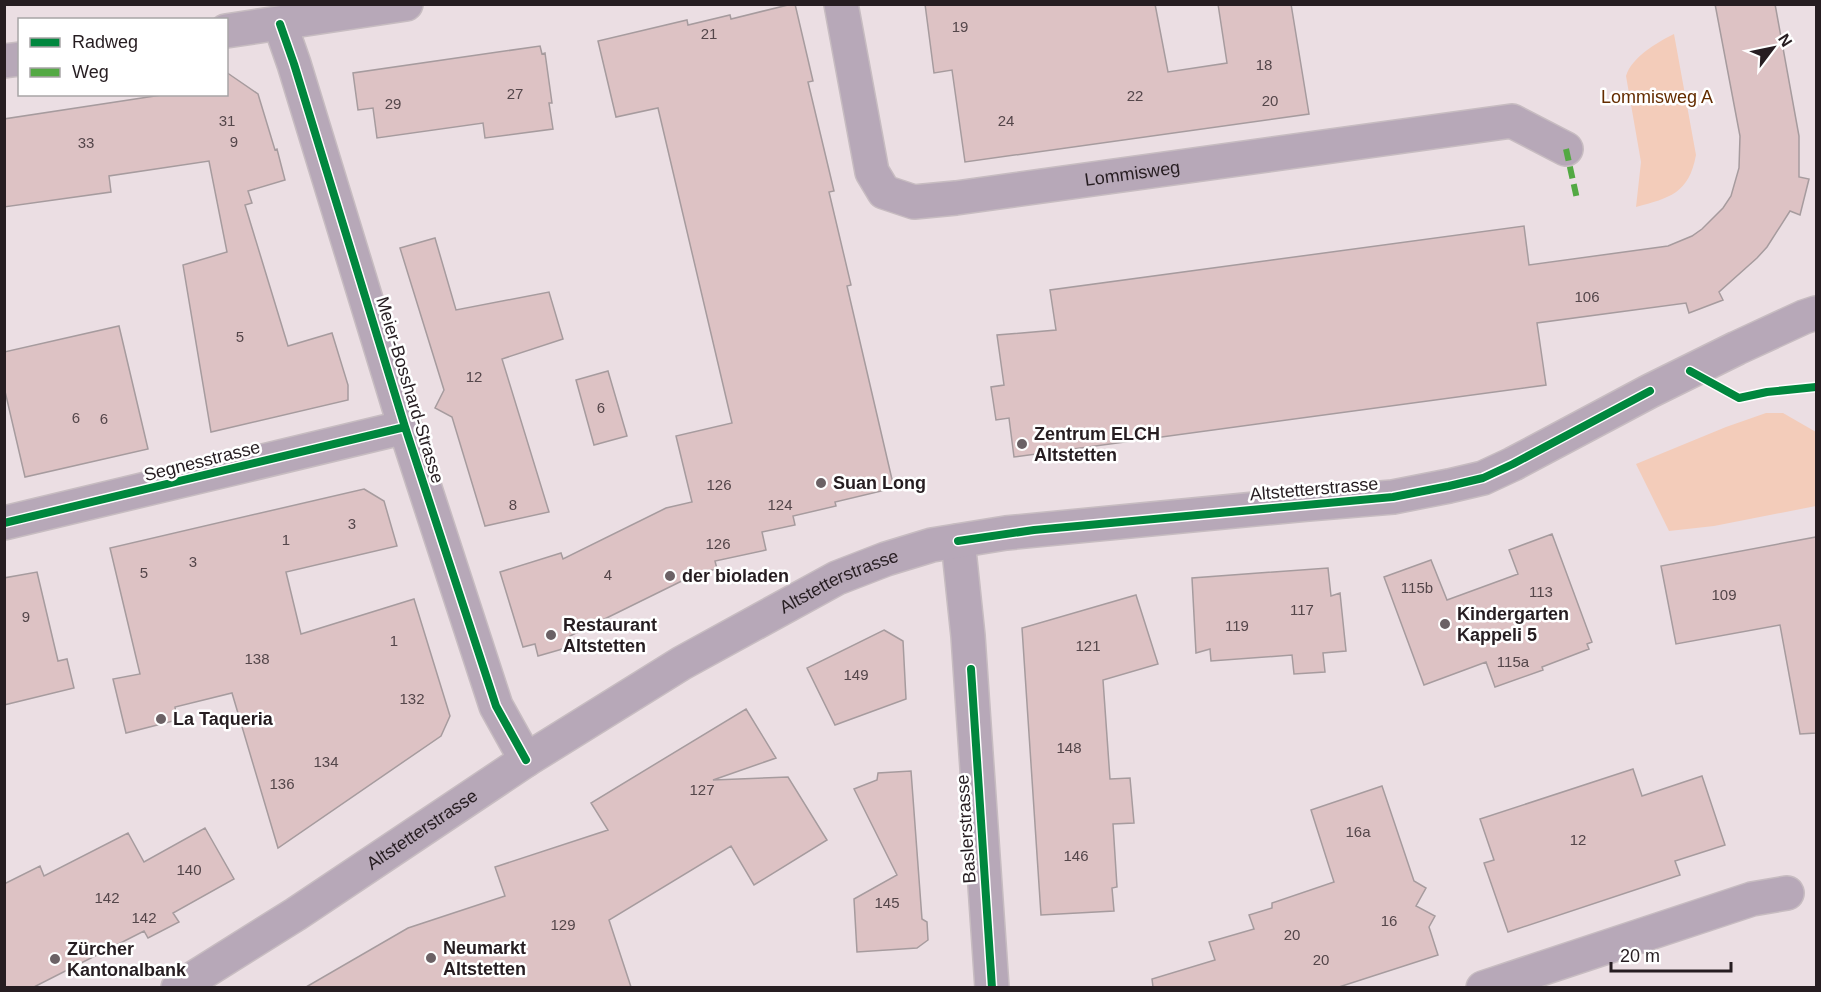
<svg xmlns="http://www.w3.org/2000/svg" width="1821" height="992" viewBox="0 0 1821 992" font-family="Helvetica,sans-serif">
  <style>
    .green { fill: #f3ccba }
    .building { fill: #ddc2c4; stroke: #a69b9e; stroke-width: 1.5 }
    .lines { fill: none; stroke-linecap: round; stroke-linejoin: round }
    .minor-casing { stroke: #c7bcc1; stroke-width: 36 }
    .tertiary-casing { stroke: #c7bcc1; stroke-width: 36 }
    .minor { stroke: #b7a8b8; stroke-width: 33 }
    .tertiary { stroke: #b7a8b8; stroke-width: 33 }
    .quiet { stroke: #53a943; stroke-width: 6; stroke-dasharray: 12 6; stroke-linecap: butt }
    .cycleway-casing { stroke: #fff; stroke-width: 11 }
    .cycleway { stroke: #00873e; stroke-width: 8 }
    .poi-dot { fill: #6b6165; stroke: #fff; stroke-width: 2 }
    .labels { text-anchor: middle; stroke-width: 5; stroke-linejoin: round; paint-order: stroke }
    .number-label { font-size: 15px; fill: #54464a }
    .park-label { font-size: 18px; fill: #642c00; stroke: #fff }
    .street-label { font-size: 18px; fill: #261d21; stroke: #fff }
    .poi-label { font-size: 18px; font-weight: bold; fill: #261d21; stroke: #fff; text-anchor: start }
  </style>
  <rect width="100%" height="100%" fill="#ebdee3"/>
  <path class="green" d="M1674,34L1696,155C1689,193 1670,198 1636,207L1641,162L1626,76C1632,57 1656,43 1674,34Z
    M1766,413H1783L1816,432V506L1714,526L1669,531L1636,464L1726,427Z"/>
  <path class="building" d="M792,4H795L813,81L808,82L834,191L829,192L851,285L847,286L894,488L835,502L836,506L793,516L795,525L762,532L766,550L715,561L717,569L698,573L570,636L573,646L538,656L535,644L523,647L500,572L561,553L563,559L666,508L692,502L676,436L732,423L658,108L616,117L598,41L687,20L688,25L730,15L731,19Z
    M925,4H1155L1168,72L1227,63L1218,4H1291L1309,114L965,162L952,70L934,73Z
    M1715,4H1775L1799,136V177L1809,179L1800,215L1790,211L1767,247L1757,258L1719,292L1723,300L1689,313L1686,303L1537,323L1546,385L1014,457L1009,418L996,420L991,387L1004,385L997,335L1056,330L1050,290L1524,226L1529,265L1668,246L1692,236L1702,229L1723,208L1731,196L1739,168L1740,136Z
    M540,46L542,54L545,53L552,103H549L553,129L485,138L483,123L377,138L373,108L358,110L353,73Z
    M226,72L258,94L275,150L277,149L285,180L248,191L252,203L245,205L288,346L332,333L348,385V400L211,432L183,265L227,252L209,161L109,176L111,192L4,207V119L168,94H226Z
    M435,238L456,310L549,292L563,339L502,359L549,512L485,526L452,417L435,408L444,390L400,248Z
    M119,326L148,449L25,477L4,387V352Z
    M608,371L627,436L594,445L576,380Z
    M364,489L384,501L397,546L286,572L301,634L414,599L450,716L441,736L278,848L232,693L175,707L177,720L126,733L113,679L140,674L110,548Z
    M1552,534L1592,642L1587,644L1589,649L1542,667L1543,670L1495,687L1486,662L1424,685L1384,577L1431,560L1447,600L1518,574L1509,550Z
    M1816,537V733L1800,734L1780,625L1676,644L1661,566Z
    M1328,568L1331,596L1340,593L1346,651L1323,653L1325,672L1294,674L1292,655L1211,661L1210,649L1196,653L1192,578Z
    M37,572L58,661L67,659L74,688L4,705V578Z
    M1136,595L1158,664L1103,680L1110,779L1130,778L1134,823L1113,824L1117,887L1112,888L1114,911L1041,915L1022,628Z
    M884,630L903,641L906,699L835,725L807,668Z
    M746,709L776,758L713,780L788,777L827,840L754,885L731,846L609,920L631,987H306L408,928L505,896L495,867L608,830L591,803Z
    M1633,769L1642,796L1702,776L1725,845L1675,861L1680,875L1508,932L1484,863L1494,860L1480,819Z
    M911,771L922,919L927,922L928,940L917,948L857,952L854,899L897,875L854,789L877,780L878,773Z
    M1382,786L1414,881L1426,888L1416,906L1435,916L1429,927L1438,955L1339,987H1153L1152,979L1215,960L1209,942L1254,929L1249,915L1272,908V903L1334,882L1311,810Z
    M205,828L234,879L173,913L179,922L148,938L144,931L34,987H4V884L40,866L44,876L128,833L144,862Z"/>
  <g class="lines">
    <defs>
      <g id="minor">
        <path id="s1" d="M841,4L872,172L884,192L914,202L956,198L1512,121L1566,149"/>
        <path d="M280,24L294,64L405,427L496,706L526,760"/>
        <path d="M226,31L406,4"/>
        <path d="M4,61L20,59"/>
        <path d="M4,523L405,427"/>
        <path d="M958,541L968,636L992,988"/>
        <path d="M1483,988L1752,899L1787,893"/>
      </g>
      <g id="tertiary">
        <path id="s2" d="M178,988L296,914L526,760L682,663L837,578L886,559L932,545L1006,533L1308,504L1393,497L1449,486L1483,478L1513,464L1650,391L1737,348L1804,317L1816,313"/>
      </g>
    </defs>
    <use href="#minor" class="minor-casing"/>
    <use href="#tertiary" class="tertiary-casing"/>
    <use href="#minor" class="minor"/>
    <use href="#tertiary" class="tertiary"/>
    <path class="quiet" d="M1566,149L1577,199"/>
    <defs>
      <path id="cycleway" d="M280,24L294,64L405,427L496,706L526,760
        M1690,371L1739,398L1767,392L1816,387
        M4,523L405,427
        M958,541L1034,530L1393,497L1449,486L1483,478L1513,464L1650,391
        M971,669L992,988"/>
    </defs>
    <use href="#cycleway" class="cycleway-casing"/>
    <use href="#cycleway" class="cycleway"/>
  </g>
  <g class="poi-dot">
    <circle cx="1022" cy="444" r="6"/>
    <circle cx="821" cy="483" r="6"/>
    <circle cx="670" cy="576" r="6"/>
    <circle cx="1445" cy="624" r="6"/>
    <circle cx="551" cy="635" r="6"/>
    <circle cx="161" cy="719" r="6"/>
    <circle cx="431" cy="958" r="6"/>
    <circle cx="55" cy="959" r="6"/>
  </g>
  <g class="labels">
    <g class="number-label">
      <text x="960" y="32">19</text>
      <text x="709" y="39">21</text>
      <text x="1264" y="70">18</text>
      <text x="515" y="99">27</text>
      <text x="1135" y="101">22</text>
      <text x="1270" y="106">20</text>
      <text x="393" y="109">29</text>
      <text x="227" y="126">31</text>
      <text x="1006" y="126">24</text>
      <text x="234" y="147">9</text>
      <text x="86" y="148">33</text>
      <text x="1587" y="302">106</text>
      <text x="240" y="342">5</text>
      <text x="474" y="382">12</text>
      <text x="601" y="413">6</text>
      <text x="76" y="423">6</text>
      <text x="104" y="424">6</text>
      <text x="719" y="490">126</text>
      <text x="513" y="510">8</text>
      <text x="780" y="510">124</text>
      <text x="352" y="529">3</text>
      <text x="286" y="545">1</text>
      <text x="718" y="549">126</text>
      <text x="193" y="567">3</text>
      <text x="144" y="578">5</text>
      <text x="608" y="580">4</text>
      <text x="1417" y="593">115b</text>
      <text x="1541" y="597">113</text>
      <text x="1724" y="600">109</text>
      <text x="1302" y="615">117</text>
      <text x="26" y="622">9</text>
      <text x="1237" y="631">119</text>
      <text x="394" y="646">1</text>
      <text x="1088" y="651">121</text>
      <text x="257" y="664">138</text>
      <text x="1513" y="667">115a</text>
      <text x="856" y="680">149</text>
      <text x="412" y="704">132</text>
      <text x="1069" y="753">148</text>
      <text x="326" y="767">134</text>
      <text x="282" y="789">136</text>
      <text x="702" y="795">127</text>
      <text x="1358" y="837">16a</text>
      <text x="1578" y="845">12</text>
      <text x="1076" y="861">146</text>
      <text x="189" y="875">140</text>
      <text x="107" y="903">142</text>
      <text x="887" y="908">145</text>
      <text x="144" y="923">142</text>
      <text x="1389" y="926">16</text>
      <text x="563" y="930">129</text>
      <text x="1292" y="940">20</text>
      <text x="1321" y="965">20</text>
    </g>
    <g class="park-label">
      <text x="1657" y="103">Lommisweg A</text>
    </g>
    <g class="street-label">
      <text dy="6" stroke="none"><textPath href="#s1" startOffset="446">Lommisweg</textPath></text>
      <text transform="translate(410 390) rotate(73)" y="6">Meier-Bosshard-Strasse</text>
      <text transform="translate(202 461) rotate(-14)" y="6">Segnesstrasse</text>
      <text transform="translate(1314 489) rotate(-5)" y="6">Altstetterstrasse</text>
      <text dy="6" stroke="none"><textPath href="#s2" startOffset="777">Altstetterstrasse</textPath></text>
      <text dy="6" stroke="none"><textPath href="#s2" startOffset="291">Altstetterstrasse</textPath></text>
      <text transform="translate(966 829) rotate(-94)" y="6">Baslerstrasse</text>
    </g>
    <g class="poi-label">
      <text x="1034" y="440">Zentrum ELCH<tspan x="1034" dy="21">Altstetten</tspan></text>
      <text x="833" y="489">Suan Long</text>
      <text x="682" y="582">der bioladen</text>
      <text x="1457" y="620">Kindergarten<tspan x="1457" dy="21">Kappeli 5</tspan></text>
      <text x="563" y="631">Restaurant<tspan x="563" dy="21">Altstetten</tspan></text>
      <text x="173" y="725">La Taqueria</text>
      <text x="443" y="954">Neumarkt<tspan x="443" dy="21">Altstetten</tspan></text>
      <text x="67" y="955">Zürcher<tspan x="67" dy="21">Kantonalbank</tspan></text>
    </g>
  </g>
  <rect width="1821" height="992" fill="none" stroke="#261d21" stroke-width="12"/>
  <rect x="18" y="18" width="210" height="78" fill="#ffffff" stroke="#a8a5a6" stroke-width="1.5"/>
  <rect x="30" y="38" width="30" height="9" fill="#00873e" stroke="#a8a5a6" stroke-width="1.5"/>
  <text x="72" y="48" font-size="18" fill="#261d21">Radweg</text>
  <rect x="30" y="68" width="30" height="9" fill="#53a943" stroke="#a8a5a6" stroke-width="1.5"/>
  <text x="72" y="78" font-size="18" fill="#261d21">Weg</text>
  <g transform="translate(1773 48) rotate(58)" stroke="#ffffff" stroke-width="4.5" paint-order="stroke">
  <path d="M0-4.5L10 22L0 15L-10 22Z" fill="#261d21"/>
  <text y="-9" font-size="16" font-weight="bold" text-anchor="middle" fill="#261d21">N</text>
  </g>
  <path d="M1611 962v9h120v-9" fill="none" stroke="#261d21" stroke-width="3"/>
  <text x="1620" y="962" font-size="18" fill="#261d21" stroke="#ffffff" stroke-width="4.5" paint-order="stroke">20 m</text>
</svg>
